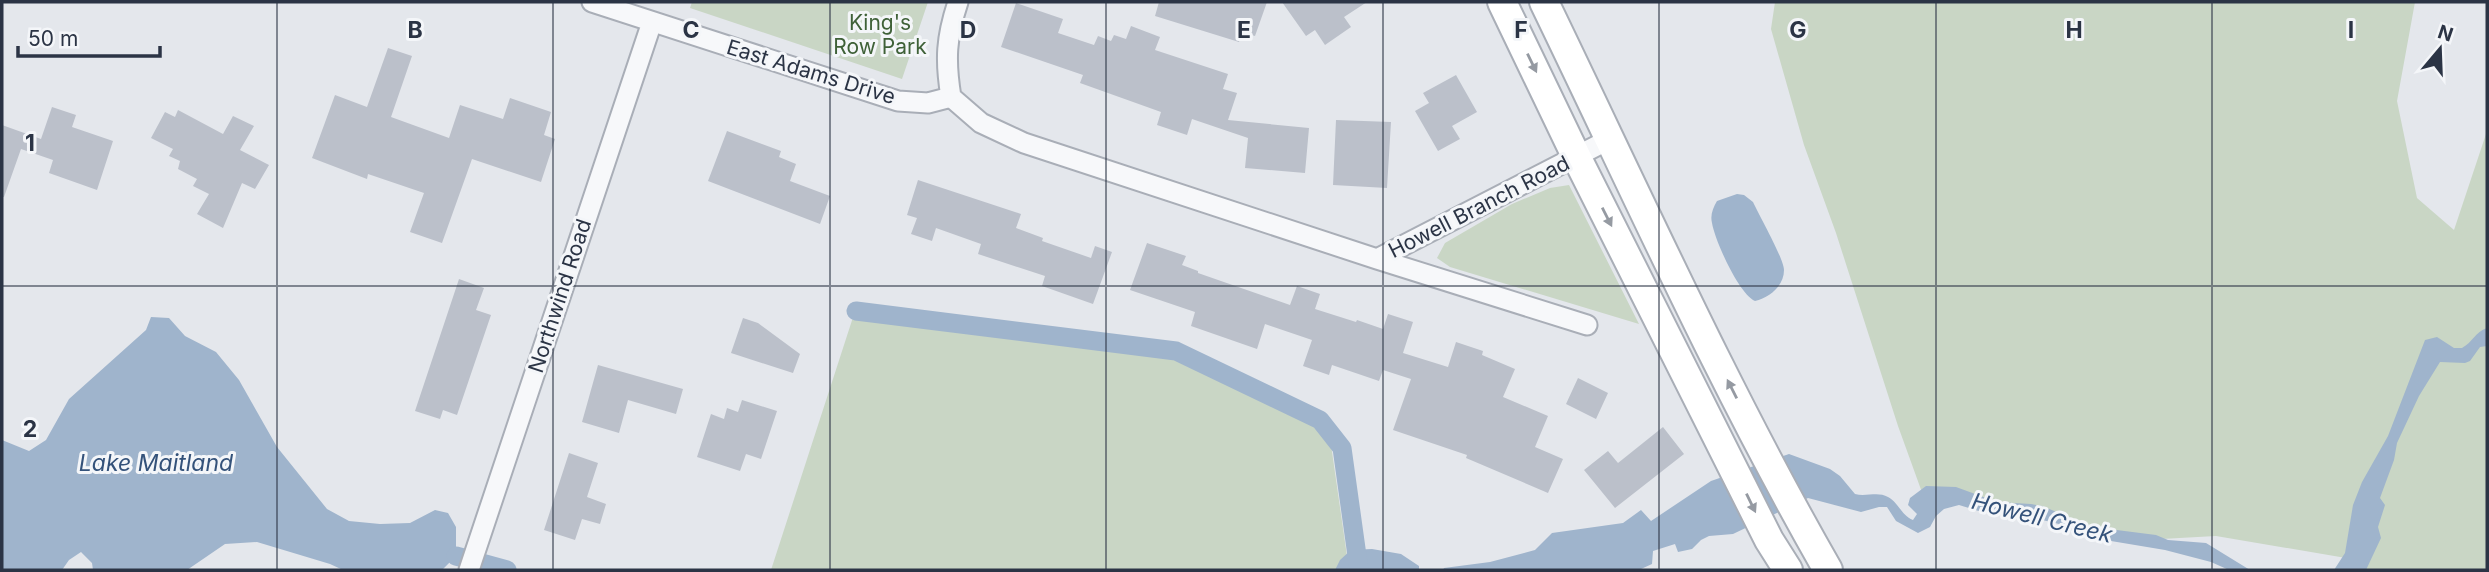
<svg xmlns="http://www.w3.org/2000/svg" width="2489" height="572" viewBox="0 0 2489 572" font-family="Inter,sans-serif">
  <style>
    .green { fill: #c9d6c5 }
    .water { fill: #9fb4cc }
    .lines { fill: none; stroke-linecap: round; stroke-linejoin: round }
    .canal { stroke: #9fb4cc; stroke-width: 19 }
    .building { fill: #bbc0ca }
    .street-casing { stroke: #a9aeb7; stroke-width: 23 }
    .secondary-casing { stroke: #a9aeb7; stroke-width: 32 }
    .street { stroke: #f7f8fa; stroke-width: 19 }
    .secondary { stroke: #fff; stroke-width: 28 }
    .oneway { fill: #959aa2 }
    .grid { fill: none; stroke: #2b3445; stroke-width: 2; stroke-opacity: 0.55 }
    .labels { text-anchor: middle; stroke-width: 6; stroke-linejoin: round; paint-order: stroke }
    .park-label { font-size: 21px; fill: #3f6138; stroke: #f4f6f9 }
    .street-label { font-size: 21px; fill: #2b3445; stroke: #f4f6f9 }
    .water-label { font-size: 23px; font-style: italic; fill: #34527a; stroke: #f4f6f9 }
    .grid-label { font-size: 23px; text-anchor: middle; font-weight: bold; fill: #2b3445; stroke: #f4f6f9; stroke-width: 6; stroke-linejoin: round; paint-order: stroke }
  </style>
  <rect width="100%" height="100%" fill="#e4e7ec"/>
  <path class="green" d="M692,2H928L902,79L690,8Z
    M1775,2H2415L2397,101L2417,198L2454,230L2487,131V570H2343L2346,558L2216,536L2143,540L2079,528L1966,498L1928,509L1898,426L1836,233L1804,145L1771,29Z
    M1569,185L1639,324L1450,267L1437,258L1445,243L1512,204L1550,188Z
    M856,308L1174,351L1328,424L1349,570H771Z"/>
  <path class="water" d="M1737,194L1744,195L1753,202C1759,215 1784,259 1784,270C1784,286 1770,297 1755,301C1739,294 1715,241 1712,223C1710,215 1713,208 1717,201Z
    M151,317L169,318L185,336L216,352L239,380L277,447L327,509L349,521L380,524L410,523L435,510L448,513L456,527V556L442,570H343L330,564L257,542L225,544L187,570H93L92,563L81,552L69,560L62,570H2V440L29,451L46,440L69,399L146,330Z
    M2487,328V346L2480,347L2470,361L2465,363L2440,362L2419,396L2397,443L2394,460L2380,498L2385,505L2378,527L2381,538L2366,570H2334L2345,553L2353,505L2362,482L2388,436L2425,340L2437,337L2454,348H2462C2473,342 2475,332 2487,328Z
    M1789,454L1830,469L1840,476L1855,494C1866,497 1878,491 1888,497C1899,503 1901,515 1913,520L1917,514L1908,505L1910,498L1926,486L1956,487L1997,502L2031,504L2042,506L2093,527L2156,535L2168,540L2206,543L2250,570H2229L2211,562L2165,550L2081,536L2059,524L2021,515L1982,512L1959,505L1944,509L1936,516L1930,527L1918,533L1896,521L1887,507H1879L1861,512L1808,498L1733,534L1709,536L1701,540L1692,549L1678,552L1675,544L1653,551L1652,564L1641,569L1443,570L1444,568L1490,562L1535,550L1552,533L1623,523L1641,510L1651,521L1711,481Z
    M1372,549L1401,554L1419,566V570H1335L1340,560L1351,550Z"/>
  <g class="lines">
    <path class="canal" d="M856,311L1176,351L1320,420L1342,448L1359,570
      M456,556L507,570"/>
  </g>
  <path class="building" d="M1159,2H1267L1255,36L1242,32L1239,42L1155,16Z
    M1282,2H1367L1344,17L1351,27L1325,45L1315,30L1306,36Z
    M1016,3L1063,19L1058,33L1094,45L1098,36L1111,41L1114,35L1126,39L1131,26L1160,37L1155,50L1228,74L1223,89L1237,93L1228,120L1309,128L1305,173L1245,168L1248,138L1192,119L1187,135L1157,125L1161,112L1080,83L1083,75L1001,47Z
    M388,48L412,56L391,117L449,138L460,105L503,119L510,98L551,112L544,135L555,139L541,182L472,159L442,243L410,232L424,193L368,174L367,179L312,158L335,95L367,107Z
    M1456,75L1477,112L1452,126L1460,139L1438,151L1415,111L1429,103L1423,93Z
    M52,107L76,115L72,127L113,141L97,190L49,173L53,160L21,149L4,197H2V125L41,139Z
    M178,110L223,134L233,116L254,126L240,150L269,165L255,189L242,183L223,228L197,214L209,194L193,186L197,179L178,169L180,161L169,156L173,149L151,138L165,112L175,117Z
    M1336,120L1391,122L1387,188L1333,185Z
    M727,131L781,151L779,157L796,164L790,181L830,196L820,224L708,181Z
    M918,180L1021,214L1016,228L1043,238L1042,241L1091,258L1095,246L1112,252L1093,304L1042,286L1045,276L978,254L981,244L936,228L932,241L911,234L917,218L907,215Z
    M1147,243L1186,256L1182,265L1198,271V273L1290,305L1297,286L1320,294L1315,309L1356,322L1357,320L1383,329L1388,314L1413,322L1403,353L1448,367L1456,342L1483,351L1482,355L1515,369L1503,397L1548,416L1535,447L1563,459L1548,493L1466,458L1467,455L1393,430L1411,379L1383,370L1379,381L1332,365L1329,375L1303,366L1312,340L1265,324L1257,349L1191,326L1195,312L1130,290Z
    M459,279L484,288L476,310L491,315L457,415L443,410L440,419L415,411Z
    M743,318L758,323L800,354L793,373L731,353Z
    M598,365L683,389L676,414L628,400L619,433L582,422Z
    M1578,378L1608,393L1596,419L1566,404Z
    M742,400L777,411L761,459L746,454L740,471L697,457L711,414L724,419L727,408L738,412Z
    M1663,427L1684,454L1615,508L1584,470L1608,451L1618,463Z
    M569,453L598,463L587,497L606,504L600,524L582,519L575,540L544,530Z"/>
  <g class="lines">
    <defs>
      <path id="street" d="M592,2L898,101L928,103L951,97
        M951,97L981,123L1024,143L1377,259L1587,325
        M951,97C945,60 946,38 958,2
        M1377,259L1610,139
        M469,570L652,22"/>
      <path id="secondary" d="M1502,2L1576,156L1769,540L1788,570
        M1544,2C1636,192 1723,387 1828,570"/>
    </defs>
    <use href="#street" class="street-casing"/>
    <use href="#secondary" class="secondary-casing"/>
    <use href="#street" class="street"/>
    <use href="#secondary" class="secondary"/>
  </g>
  <defs><path id="oneway-solid" d="M-6-.8H1V-3.2L6.5 0L1 3.2V.8H-6Z" transform="scale(1.75)"/></defs>
  <g class="oneway">
    <use href="#oneway-solid" transform="translate(1532 63) rotate(64)"/>
    <use href="#oneway-solid" transform="translate(1607 217) rotate(63)"/>
    <use href="#oneway-solid" transform="translate(1732 389) rotate(-117)"/>
    <use href="#oneway-solid" transform="translate(1751 503) rotate(64)"/>
  </g>
  <path class="grid" d="M277,2V570M553,2V570M830,2V570M1106,2V570M1383,2V570M1659,2V570M1936,2V570M2212,2V570M2,286H2487"/>
  <g class="labels">
    <g class="park-label">
      <text x="880" y="30">King's<tspan x="880" dy="24">Row Park</tspan></text>
    </g>
    <g class="street-label">
      <text transform="translate(811 72) rotate(17)" y="7">East Adams Drive</text>
      <text transform="translate(1479 207) rotate(-27)" y="7">Howell Branch Road</text>
      <text transform="translate(560 296) rotate(-72)" y="7">Northwind Road</text>
    </g>
    <g class="water-label">
      <text x="156" y="471">Lake Maitland</text>
      <text transform="translate(2042 518) rotate(14)" y="8">Howell Creek</text>
    </g>
  </g>
  <g class="grid-label">
    <text x="415" y="38">B</text>
    <text x="691" y="38">C</text>
    <text x="968" y="38">D</text>
    <text x="1244" y="38">E</text>
    <text x="1521" y="38">F</text>
    <text x="1798" y="38">G</text>
    <text x="2074" y="38">H</text>
    <text x="2351" y="38">I</text>
    <text x="30" y="151">1</text>
    <text x="30" y="437">2</text>
  </g>
  <rect width="2489" height="572" fill="none" stroke="#2b3445" stroke-width="7"/>
  <g transform="translate(2440 49) rotate(19)" stroke="#f4f6f9" stroke-width="5" paint-order="stroke">
  <path d="M0-5L12 26L0 18L-12 26Z" fill="#2b3445"/>
  <text y="-10" font-size="19" font-weight="bold" text-anchor="middle" fill="#2b3445">N</text>
  </g>
  <path d="M18 46v10h142v-10" fill="none" stroke="#2b3445" stroke-width="3.5"/>
  <text x="28" y="46" font-size="21" fill="#2b3445" stroke="#f4f6f9" stroke-width="5" paint-order="stroke">50 m</text>
</svg>
